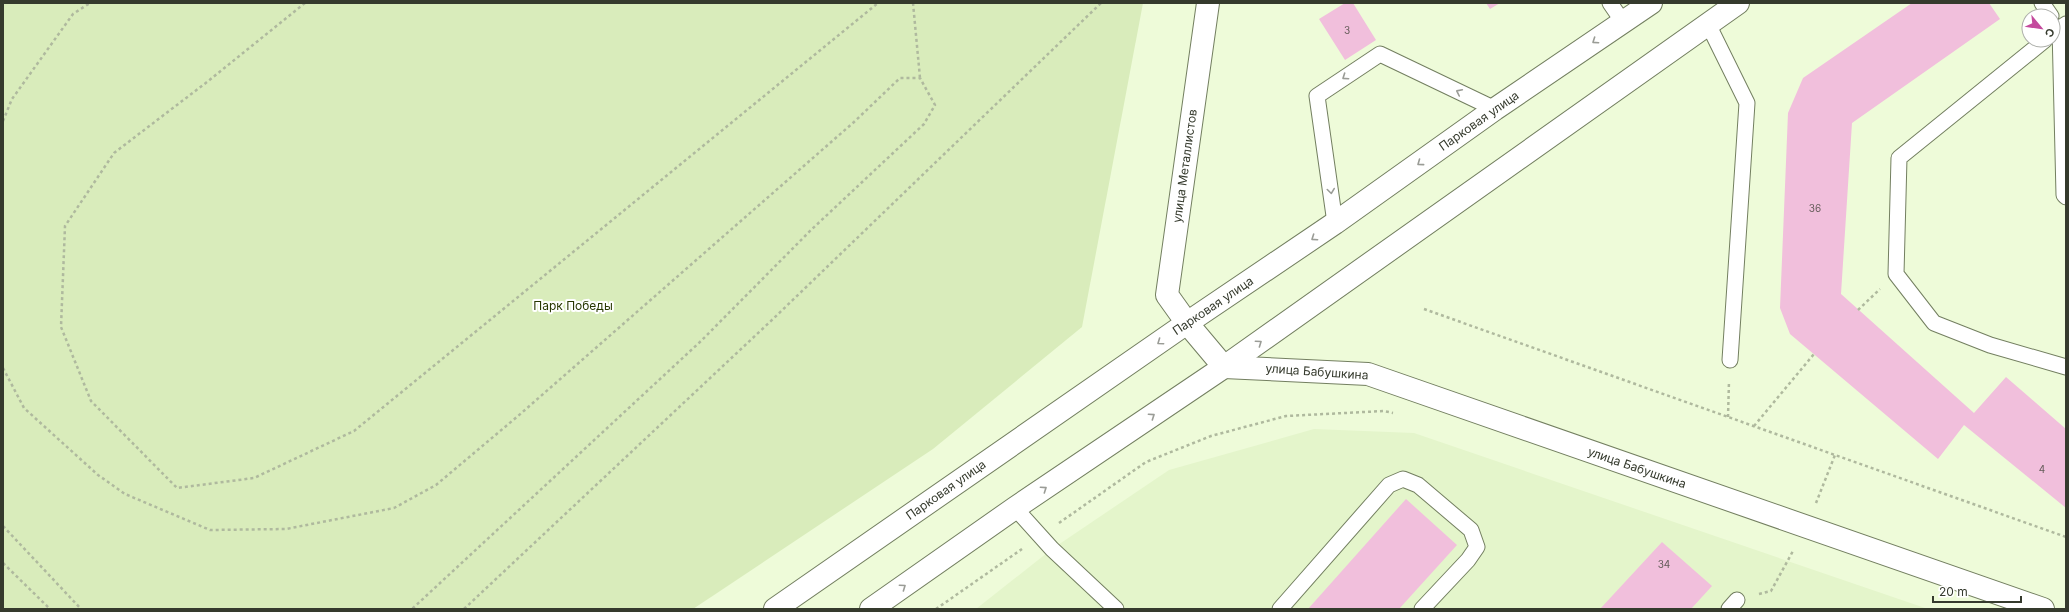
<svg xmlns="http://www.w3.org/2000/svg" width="2069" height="612" viewBox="0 0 2069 612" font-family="Inter,sans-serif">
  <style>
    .built { fill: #e4f5cb }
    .green { fill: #d9ecbb }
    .building { fill: #f1bfdc }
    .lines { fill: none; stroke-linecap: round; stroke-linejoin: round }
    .service-casing { stroke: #737f60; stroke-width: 17 }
    .minor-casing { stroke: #737f60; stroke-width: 24 }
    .tertiary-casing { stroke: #737f60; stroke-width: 24 }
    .secondary-casing { stroke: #737f60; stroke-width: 24 }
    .path { stroke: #afb99e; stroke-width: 2.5; stroke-dasharray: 3 3; stroke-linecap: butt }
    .service { stroke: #fff; stroke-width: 15 }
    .minor { stroke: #fff; stroke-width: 22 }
    .tertiary { stroke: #fff; stroke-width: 22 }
    .secondary { stroke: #fff; stroke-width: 22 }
    .oneway { stroke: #9a9c96 }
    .labels { text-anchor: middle; stroke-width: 4; stroke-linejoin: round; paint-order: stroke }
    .number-label { font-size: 10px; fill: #645b59 }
    .street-label { font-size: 12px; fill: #353a2d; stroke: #fff }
    .park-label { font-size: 12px; fill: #283700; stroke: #fff }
  </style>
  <rect width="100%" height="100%" fill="#eefbd9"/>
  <path class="built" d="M1314,429L1414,433L1928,609H976L1052,549L1169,470Z"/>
  <path class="green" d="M3,3H1143L1082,327L933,449L693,609H3Z"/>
  <path class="building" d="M1345,3H1353L1376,40L1345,60L1319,19Z
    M1486,3H1500L1490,9Z
    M1912,3H1989L2000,19L1852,123L1841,294L1974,413L2006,377L2066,429V508L1964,425L1938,459L1790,334L1780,308L1788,113L1803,78Z
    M1406,499L1457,545L1399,609H1308Z
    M1662,542L1712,586L1691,609H1600Z"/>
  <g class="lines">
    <defs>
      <path id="service" d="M1610,3L1623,22
        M2042,3L2051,16
        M1708,24L1747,103L1730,360
        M2066,24L2060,28L2064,195L2066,197
        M2045,40L1899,158L1896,274L1934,323L1990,345L2066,367
        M1335,223L1317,96L1380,54L1495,109
        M1015,508L1052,549L1116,609
        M1280,609L1389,485L1403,479L1418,485L1471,530L1477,547L1468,560L1422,609
        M1729,609L1737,600"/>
      <path id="minor" d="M1187,323L1167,295L1208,3"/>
      <path id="tertiary" d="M1187,323L1224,367L1368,374L2043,609"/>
      <path id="secondary" d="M775,609L1187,323L1335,223L1495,109L1651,3
        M871,609L1015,508L1224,367L1738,3"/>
    </defs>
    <use href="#service" class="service-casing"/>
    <use href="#minor" class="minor-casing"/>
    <use href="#tertiary" class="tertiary-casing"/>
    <use href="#secondary" class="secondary-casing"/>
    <path class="path" d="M305,3L207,82L114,153L65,226L61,327L91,401L177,488L254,478L354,431L878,3
      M913,3L920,78
      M3,121L12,99L73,14L90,3
      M1424,309L2066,537
      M1858,310L1880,289
      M3,368L24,408L98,475L125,494L210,530L286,529L394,508L436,485L518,416L854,122L900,78H920L935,105L924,124L811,230L701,341L412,609
      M1728,417L1729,381
      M1754,426L1814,354
      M1816,503L1835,455
      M1059,523L1146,462L1211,436L1286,416L1384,411L1393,413
      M3,526L81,609
      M3,563L50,609
      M1759,594L1771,591L1793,551
      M464,609L773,319L1101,3
      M936,609L1022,549"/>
    <use href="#service" class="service"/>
    <use href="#minor" class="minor"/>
    <use href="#tertiary" class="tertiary"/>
    <use href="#secondary" class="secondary"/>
  </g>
  <defs><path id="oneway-chevron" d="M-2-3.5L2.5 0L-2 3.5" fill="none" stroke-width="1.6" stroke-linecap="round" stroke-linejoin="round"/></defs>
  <g class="oneway">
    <use href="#oneway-chevron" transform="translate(1595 41) rotate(146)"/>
    <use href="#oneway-chevron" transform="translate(1345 77) rotate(146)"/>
    <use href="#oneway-chevron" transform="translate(1459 92) rotate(-154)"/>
    <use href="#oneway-chevron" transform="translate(1420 163) rotate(144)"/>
    <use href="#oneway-chevron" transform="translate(1331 191) rotate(82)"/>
    <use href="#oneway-chevron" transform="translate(1314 238) rotate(146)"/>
    <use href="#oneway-chevron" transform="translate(1160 342) rotate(145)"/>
    <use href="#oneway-chevron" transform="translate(1259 343) rotate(-35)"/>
    <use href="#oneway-chevron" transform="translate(1152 416) rotate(-34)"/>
    <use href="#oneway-chevron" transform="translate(1044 489) rotate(-34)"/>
    <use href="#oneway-chevron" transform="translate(903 587) rotate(-35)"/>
  </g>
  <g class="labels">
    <g class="number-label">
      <text x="1347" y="34">3</text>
      <text x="1815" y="212">36</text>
      <text x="2042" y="473">4</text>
      <text x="1664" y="568">34</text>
    </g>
    <g class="street-label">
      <text transform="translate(1479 121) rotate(-35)" y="4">Парковая улица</text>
      <text transform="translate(1185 166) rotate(-82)" y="4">улица Металлистов</text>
      <text transform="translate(1213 306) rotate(-34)" y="4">Парковая улица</text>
      <text transform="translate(1317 372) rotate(4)" y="4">улица Бабушкина</text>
      <text transform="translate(1637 468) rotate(19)" y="4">улица Бабушкина</text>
      <text transform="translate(946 490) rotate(-35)" y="4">Парковая улица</text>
    </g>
    <g class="park-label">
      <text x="573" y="310">Парк Победы</text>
    </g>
  </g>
  <rect width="2069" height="612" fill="none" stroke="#353a2d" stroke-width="8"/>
  <g transform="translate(2041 28) rotate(119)"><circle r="19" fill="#ffffff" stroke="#aeb0ab"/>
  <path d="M0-3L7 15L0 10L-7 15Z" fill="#c44a9d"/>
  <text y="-6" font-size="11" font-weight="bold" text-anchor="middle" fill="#353a2d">С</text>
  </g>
  <path d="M1933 596v6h88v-6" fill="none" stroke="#353a2d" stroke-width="2"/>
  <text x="1939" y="596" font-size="12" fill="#353a2d" stroke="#ffffff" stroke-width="3" paint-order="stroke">20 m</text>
</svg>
